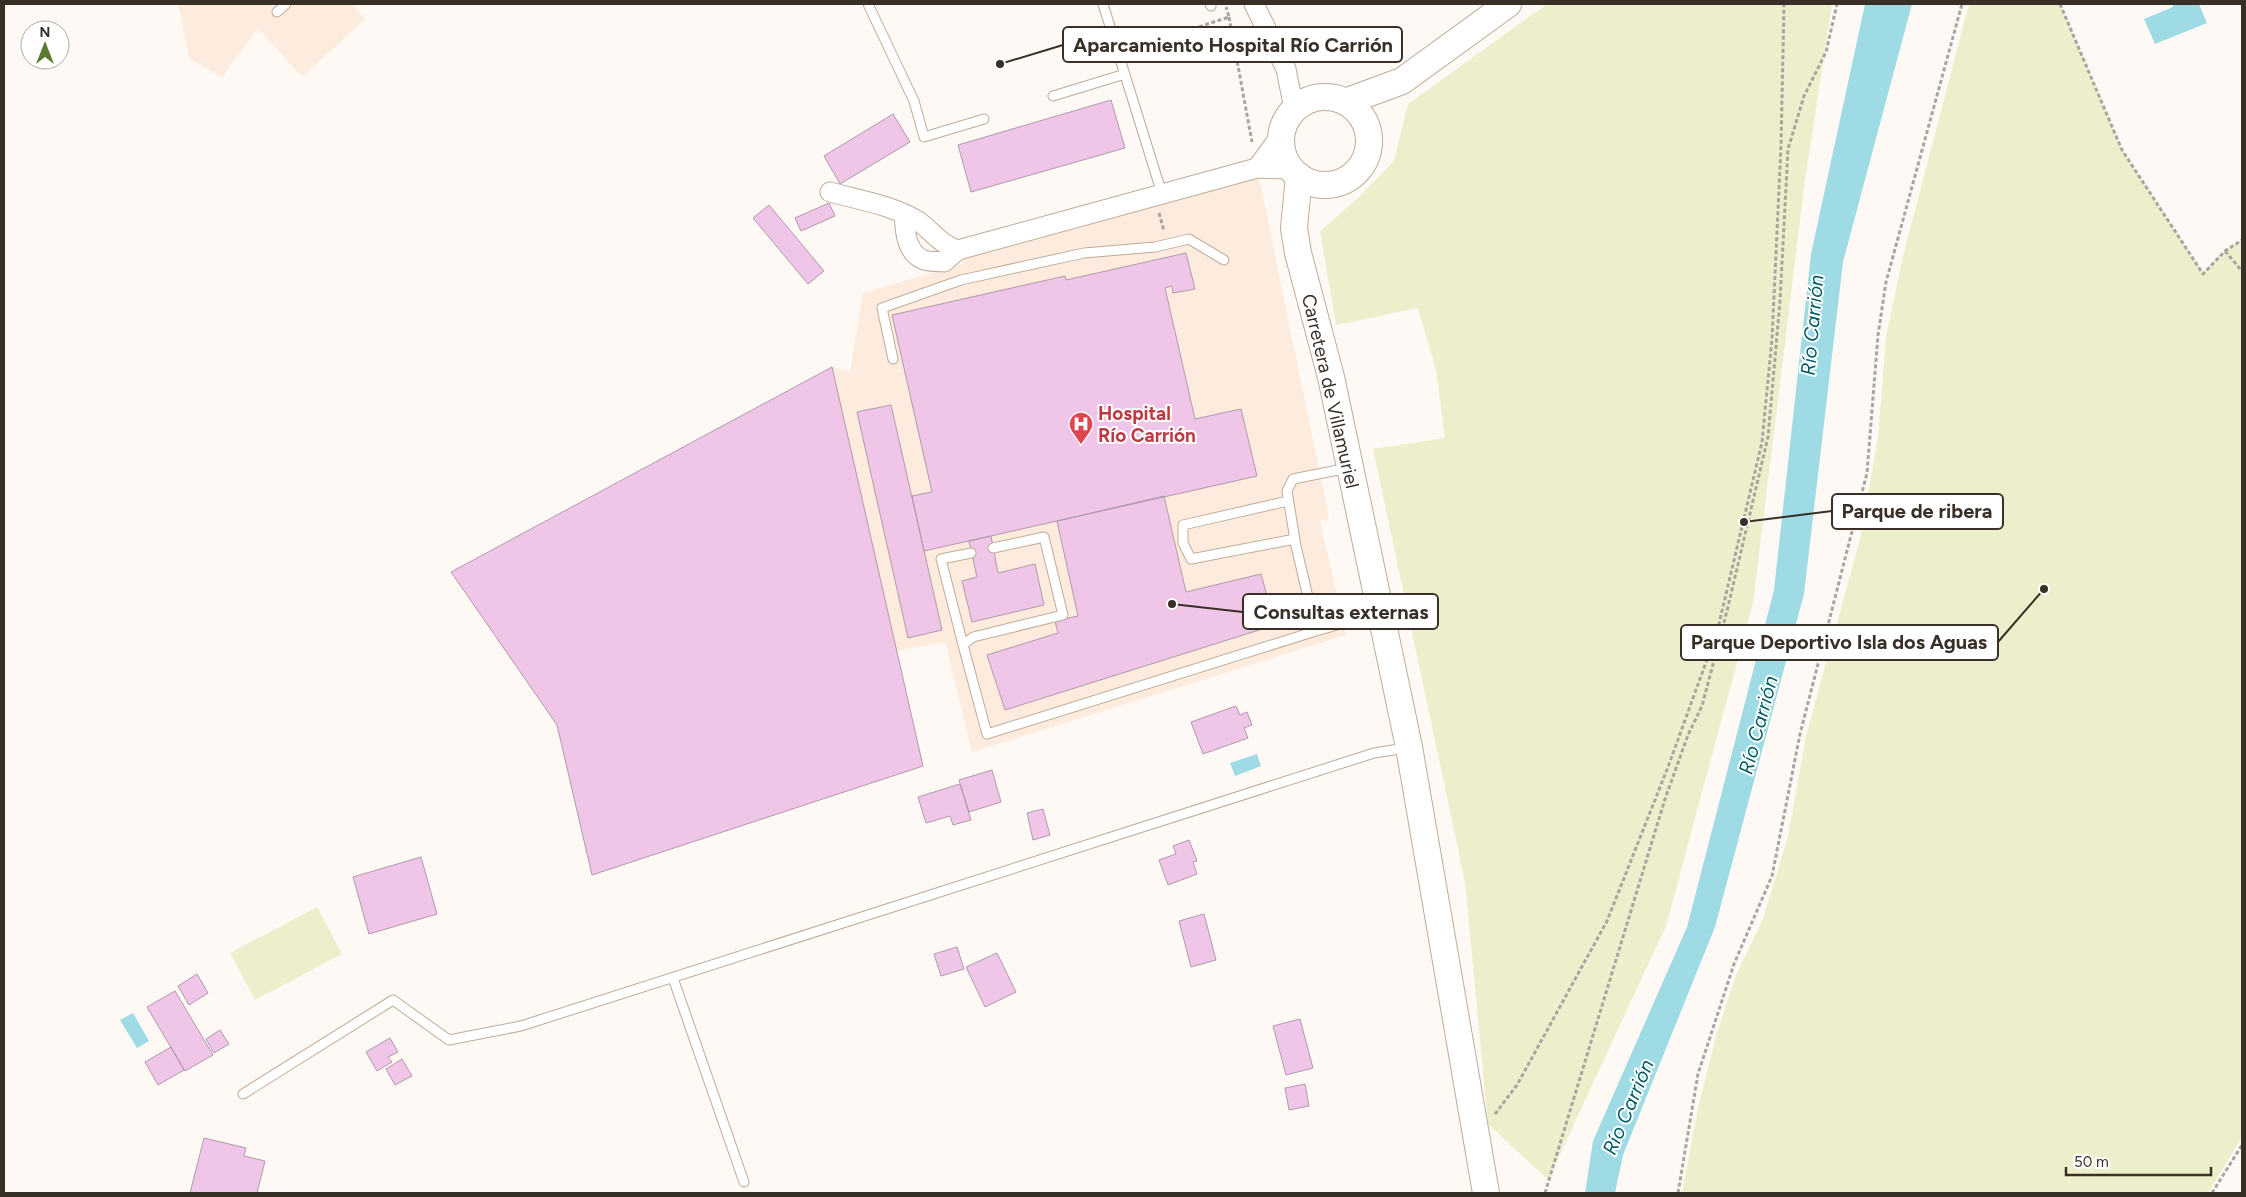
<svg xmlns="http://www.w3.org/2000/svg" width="2246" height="1197" viewBox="0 0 2246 1197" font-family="Figtree,sans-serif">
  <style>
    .built { fill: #fdecdd }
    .green { fill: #edefcc }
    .water { fill: #9edbe4 }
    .building { fill: #efc6e7; stroke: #b099ab }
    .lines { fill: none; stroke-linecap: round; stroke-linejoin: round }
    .lane-casing { stroke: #bfab97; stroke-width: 11 }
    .street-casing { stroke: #bfab97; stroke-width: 21 }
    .secondary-casing { stroke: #bfab97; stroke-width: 28 }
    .path { stroke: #aaa49e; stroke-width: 3; stroke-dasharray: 4 2.5; stroke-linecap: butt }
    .lane { stroke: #fff; stroke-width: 9 }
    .street { stroke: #fff; stroke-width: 19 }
    .secondary { stroke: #fff; stroke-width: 26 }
    .labels { text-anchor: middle; stroke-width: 4; stroke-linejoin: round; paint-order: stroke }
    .street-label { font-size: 19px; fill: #382f27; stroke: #fff }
    .health-label { font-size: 19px; font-weight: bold; fill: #be3a42; stroke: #fff; text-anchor: start }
    .water-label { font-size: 20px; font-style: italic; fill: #025d66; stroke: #fff }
    .leader { fill: none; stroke: #382f27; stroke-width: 2 }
    .callout-dot { fill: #382f27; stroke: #fff; stroke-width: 2 }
    .callout { fill: #fff; stroke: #382f27; stroke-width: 2 }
    .callout-label { font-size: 20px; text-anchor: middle; font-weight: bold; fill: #382f27 }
  </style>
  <rect width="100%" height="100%" fill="#fef9f5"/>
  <path class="built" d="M178,4H352L365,19L302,77L258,28L222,77L190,59Z
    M1257,168L1329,518L1320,521L1346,635L972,752L945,642L895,651L832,367L850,372L863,293L963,264L958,250Z"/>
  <path class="green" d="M1547,4H1832L1805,180L1753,603L1666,926L1548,1180L1488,1124L1465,882L1373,449L1445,438L1436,370L1418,308L1336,325L1320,231L1355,201L1394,161L1408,104Z
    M1969,4H2060L2122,150L2203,273L2225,251L2242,240V1137L2208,1193H1682L1698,1108L1716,1036L1736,975L1763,919L1788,836L1806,736L1860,539L1878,437L1886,337L1903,256Z
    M317,907L342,954L255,1000L230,953Z"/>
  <path class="water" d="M1865,4H1912L1843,262L1804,594L1715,927L1623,1155L1615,1193H1585L1593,1141L1687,927L1774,590L1811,254Z
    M2172,4H2199L2207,23L2155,44L2144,19L2173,7Z
    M1257,754L1261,766L1235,776L1230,763Z
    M133,1013L149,1041L137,1048L120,1020Z"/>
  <path class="building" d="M1111,100L1125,148L971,192L958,145Z
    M893,114L910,142L840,184L824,156Z
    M829,203L835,216L801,231L795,218Z
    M769,205L824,271L808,284L753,218Z
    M1186,253L1195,289L1173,293L1172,286L1165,288L1195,419L1241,409L1257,476L924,551L912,496L932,492L892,315L1065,276L1066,280Z
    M832,367L923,766L592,875L557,725L451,572Z
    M891,405L942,630L908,638L857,412Z
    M1164,496L1186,592L1261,574L1275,625L1005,710L987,655L1058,633L1055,621L1078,616L1057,521Z
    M991,536L998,573L1035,564L1044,605L972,622L962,581L977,577L969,541Z
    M1236,706L1240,715L1247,712L1252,725L1244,728L1248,738L1203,754L1191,722Z
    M992,770L1001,802L969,812L959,780Z
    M960,784L971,820L953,825L950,816L926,823L918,797Z
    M1043,809L1050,835L1033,840L1027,813Z
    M1189,840L1197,861L1193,862L1197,874L1168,885L1159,860L1176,854L1173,846Z
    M421,857L437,914L369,934L353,877Z
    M1204,914L1216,960L1191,967L1179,921Z
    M957,947L964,969L941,976L934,954Z
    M997,953L1016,992L985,1007L966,967Z
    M197,974L208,993L189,1005L178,986Z
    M175,991L213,1055L185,1071L147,1007Z
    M1300,1019L1313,1068L1286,1075L1273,1026Z
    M220,1030L229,1044L214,1053L206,1039Z
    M390,1038L398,1052L388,1057L392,1062L377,1071L366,1052Z
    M171,1047L184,1070L158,1085L145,1062Z
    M402,1059L412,1076L395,1085L386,1069Z
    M1305,1084L1309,1106L1289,1110L1285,1088Z
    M204,1138L246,1148L244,1156L265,1161L257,1193H190Z"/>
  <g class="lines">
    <defs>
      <path id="lane" d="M868,4L914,101L924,137L984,119
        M1103,4L1162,194
        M1210,4L1211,6
        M277,12L286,4
        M1053,96L1125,74
        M893,359L882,308L961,280L1084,253L1155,247L1189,239L1224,260
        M1288,501L1183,525V543L1191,559L1295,539
        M971,553L941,559L963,645L973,637L1063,615L1044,537L993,548
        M1316,631L1296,546L1287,491L1293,479L1348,468
        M963,645L987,734L1316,631L1379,613
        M673,978L744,1182
        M243,1094L393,1000L449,1040L521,1026L1374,753L1406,748"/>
      <path id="street" d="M1254,4L1286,69L1294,109
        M1257,168L1281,135
        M830,192C859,200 892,205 918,221C932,231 941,245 958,250L1257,168L1291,169
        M904,215C905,231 906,253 924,260C929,262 938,261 944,262L958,250"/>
      <path id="secondary" d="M1281 141a44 44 0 1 1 88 0a44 44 0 1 1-88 0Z
        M1345,102L1402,81L1508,4
        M1299,176L1294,228L1298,253L1331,377L1409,747L1486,1193"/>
    </defs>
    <use href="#lane" class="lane-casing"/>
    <use href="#street" class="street-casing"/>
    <use href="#secondary" class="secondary-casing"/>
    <path class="path" d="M2060,4L2122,150L2203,274L2225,251L2242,240
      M1229,17L1252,142
      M1131,49L1229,17L1226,7
      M1159,213L1164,231
      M2225,251L2242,271
      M1495,1114L1517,1085L1607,921L1668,767L1717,632L1762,442L1772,339L1781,146L1784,4
      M1545,1193L1665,799L1688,735L1702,706L1727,611L1768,437L1780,301L1788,149L1804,96L1826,52L1837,4
      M1678,1193L1698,1074L1734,964L1772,876L1800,734L1867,473L1878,335L1886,282L1962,4
      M2212,1193L2242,1145"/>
    <use href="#lane" class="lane"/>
    <use href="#street" class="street"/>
    <use href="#secondary" class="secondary"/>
  </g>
  <defs>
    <symbol id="hospital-pin" viewBox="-11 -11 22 30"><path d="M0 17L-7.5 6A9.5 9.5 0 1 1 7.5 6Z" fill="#e0444e" stroke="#fff"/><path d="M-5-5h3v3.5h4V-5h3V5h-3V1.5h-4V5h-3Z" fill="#fff"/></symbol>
  </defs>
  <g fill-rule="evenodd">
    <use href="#hospital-pin" x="1067" y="410" width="28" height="38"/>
  </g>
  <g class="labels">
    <g class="street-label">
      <text transform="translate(1331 391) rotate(77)" y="7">Carretera de Villamuriel</text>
    </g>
    <g class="health-label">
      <text x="1098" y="420">Hospital<tspan x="1098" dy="22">Río Carrión</tspan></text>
    </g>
    <g class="water-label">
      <text transform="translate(1812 325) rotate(-85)" y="7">Río Carrión</text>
      <text transform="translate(1758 725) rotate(-75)" y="7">Río Carrión</text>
      <text transform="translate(1628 1107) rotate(-67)" y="7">Río Carrión</text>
    </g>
  </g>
  <path class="leader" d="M1000 64L1063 45M1744 522L1832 511M1172 604L1243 612M2044 589L1998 642"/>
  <g class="callout-dot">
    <circle cx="1000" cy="64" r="5"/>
    <circle cx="1744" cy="522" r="5"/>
    <circle cx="1172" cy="604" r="5"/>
    <circle cx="2044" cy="589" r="5"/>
  </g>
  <g class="callout">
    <rect x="1063" y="27" width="339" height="35" rx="5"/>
    <rect x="1832" y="494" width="171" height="35" rx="5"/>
    <rect x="1243" y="594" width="195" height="35" rx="5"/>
    <rect x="1681" y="625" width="317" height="35" rx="5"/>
  </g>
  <g class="callout-label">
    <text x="1233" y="52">Aparcamiento Hospital Río Carrión</text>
    <text x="1917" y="518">Parque de ribera</text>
    <text x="1341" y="619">Consultas externas</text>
    <text x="1839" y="649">Parque Deportivo Isla dos Aguas</text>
  </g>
  <rect width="2246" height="1197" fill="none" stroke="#382f27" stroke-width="10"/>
  <g transform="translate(45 45)"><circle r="24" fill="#ffffff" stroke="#afaca9"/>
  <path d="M0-4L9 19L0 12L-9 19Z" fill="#5c792e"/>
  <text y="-8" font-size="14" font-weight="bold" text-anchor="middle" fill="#382f27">N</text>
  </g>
  <path d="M2066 1167v8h145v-8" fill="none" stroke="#382f27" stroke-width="2.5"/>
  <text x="2074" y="1167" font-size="15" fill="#382f27" stroke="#ffffff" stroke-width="4" paint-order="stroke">50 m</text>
</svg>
